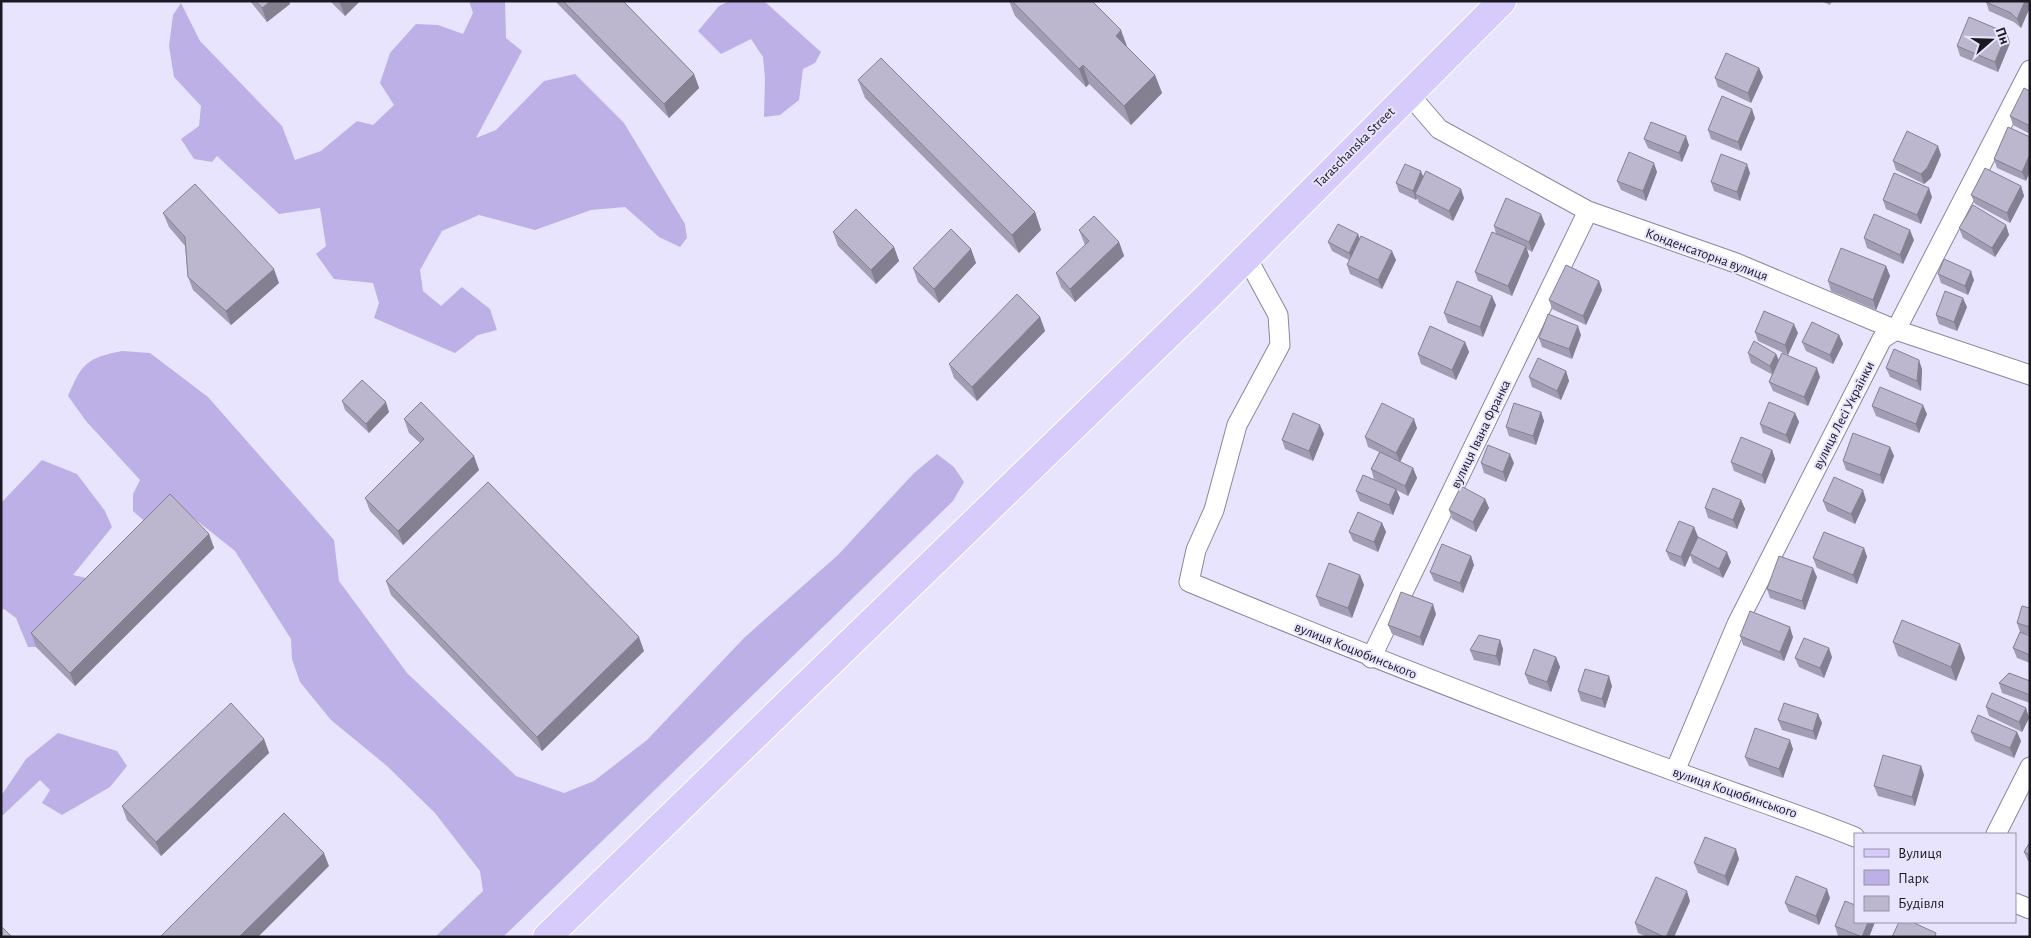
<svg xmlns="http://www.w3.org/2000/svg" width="2031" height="938" viewBox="0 0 2031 938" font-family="'Alegreya Sans',sans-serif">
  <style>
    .green { fill: #bcb0e7 }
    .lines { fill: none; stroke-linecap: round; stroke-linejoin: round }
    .minor-casing { stroke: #8a869c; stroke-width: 21 }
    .primary-casing { stroke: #fff; stroke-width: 30 }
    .minor { stroke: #fff; stroke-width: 19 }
    .primary { stroke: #d6cbfb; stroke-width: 28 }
    .wall { fill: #a29db2 }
    .shaded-wall { fill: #848091 }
    .building { fill: #bcb7cf; stroke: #848091 }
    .labels { text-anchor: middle; stroke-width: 4; stroke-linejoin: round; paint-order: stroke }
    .street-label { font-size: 14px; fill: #1a1821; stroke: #e9e4fd }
  </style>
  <rect width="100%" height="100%" fill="#e9e4fd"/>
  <path class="green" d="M469,1H505L506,38L522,51L476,138L496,130L544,81L575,74L624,123L685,224L687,238L680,247L659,237L625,207L591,210L535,230L479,215L442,231L420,270L423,291L441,306L462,287L490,309L497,330L478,335L455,353L374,318L379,303L373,283L334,279L316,254L326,246L320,208L279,214L217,156L212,162L194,159L181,139L199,126L201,106L174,77L169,46L173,15L181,3L200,41L282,126L295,160L321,151L357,121L373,125L394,105L380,83L390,53L416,24L438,25L463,34L473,13Z
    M729,1H764L821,52L815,63L803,69L799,100L780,115L764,117L765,78L763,57L751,39L721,54L698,31L719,6Z
    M122,351L150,353L208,397L334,540L339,581L407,673L516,776L564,793L594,781L647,740L744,638L838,555L914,473L937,454L954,467L964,482L953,501L503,937H435L483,891L480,871L435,813L387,766L331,720L300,682L292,659L291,639L235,551L176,504L151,527L133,511V494L140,480L86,421L68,396C82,363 87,358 122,351Z
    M42,460L77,474L105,511L112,527L73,575L91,579L138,545L36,647H28L16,618L4,609L1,610V503Z
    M58,733L117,751L127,766L110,787L62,815L42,803L50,790L40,780L1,817V796L26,759Z"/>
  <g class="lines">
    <defs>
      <path id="minor" d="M1408,93L1439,129L1588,211L1736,263L1896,330L2030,375
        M1246,256L1278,315L1280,345L1237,425L1214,510L1196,550L1189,582C1350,649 1511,712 1674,771C1734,793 1795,813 1855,837
        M1371,658L1588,211
        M1675,771L1737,624L1882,339L1896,330L2030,70
        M1996,834L2030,767
        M2015,903L2030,909"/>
      <path id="primary" d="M547,937L1208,296L1502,1"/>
    </defs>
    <use href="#minor" class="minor-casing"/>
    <use href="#primary" class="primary-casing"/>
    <use href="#minor" class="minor"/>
    <use href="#primary" class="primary"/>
  </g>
  <path class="wall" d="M250,1H289L290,4L267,22Z
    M330,1H360L345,16Z
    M555,1H623L694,74L699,88L669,118Z
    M1009,1H1092L1128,48L1155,75L1162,93L1131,125L1089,84L1086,87L1015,16Z
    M1821,1H1832L1830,5Z
    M2030,1V7L2021,28L2014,22L1989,11L1986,2Z
    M2007,33L2010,43L1998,72L1960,56L1957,46Z
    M1759,68L1763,77L1751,103L1718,87L1715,78Z
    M858,80L1035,212L1041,230L1019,253L865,98Z
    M2030,91V134L2013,125L2010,116Z
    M1755,118L1741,151L1711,139L1708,130Z
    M2008,127L2026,181L1997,168L1994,159Z
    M1644,139L1689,145L1682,162L1648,148Z
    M1941,155L1931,178L1924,184L1896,170L1893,161Z
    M1657,172L1646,201L1621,190L1617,181Z
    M1750,173L1740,201L1714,191L1711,182Z
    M1424,177L1464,198L1453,221L1419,203L1417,198L1416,200L1399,192L1396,183Z
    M2021,186L2024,196L2010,223L1975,204L1971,195Z
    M1932,197L1921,224L1886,209L1883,200Z
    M163,213L279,283L231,325L193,290L188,277L185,246L169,227Z
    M1545,224L1532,252L1527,249L1529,256L1512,296L1478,281L1475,272L1496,234L1494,226Z
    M2006,225L2009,235L1995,257L1963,238L1959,228Z
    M1079,230L1119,242L1124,256L1075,302L1061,287L1056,273L1085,245Z
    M833,232L894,247L899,261L876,284L838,246Z
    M1360,238L1396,260L1382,289L1350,274L1347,265L1349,260L1332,251L1328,242Z
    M1864,238L1914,240L1903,264L1867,248Z
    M971,249L976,263L939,303L918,282L913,268Z
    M1886,266L1890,276L1876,310L1831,291L1828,281Z
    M1938,274L1974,280L1968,295L1941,283Z
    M1599,281L1602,290L1586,325L1552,309L1549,300Z
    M1496,305L1483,337L1448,323L1444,313Z
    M1967,307L1957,331L1939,324L1936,315Z
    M1040,317L1045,331L977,401L954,378L949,364Z
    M1755,332L1798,333L1788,355L1758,341Z
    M1581,335L1572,359L1542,347L1539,338Z
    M1839,335L1843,344L1833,364L1806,351L1802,342Z
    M1465,342L1469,352L1456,380L1421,364L1418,354Z
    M1748,353L1776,354L1779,360L1820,377L1808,406L1773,391L1769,382L1773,375L1751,363Z
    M1886,368L1922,369L1921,391L1890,377Z
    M1566,371L1569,381L1561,400L1532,387L1529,377Z
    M342,401L389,412L369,433L345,410Z
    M1872,406L1927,414L1919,433L1876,416Z
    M1541,412L1544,421L1536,445L1509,436L1506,427Z
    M1795,413L1799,422L1790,444L1763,433L1760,424Z
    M404,419L479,470L403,545L370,511L365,498L420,443L409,433Z
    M1417,428L1400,462L1413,468L1417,478L1408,496L1396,490L1400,498L1393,515L1360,501L1356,491L1384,484L1374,479L1371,469L1379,452L1368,447L1365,437Z
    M1324,434L1313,461L1285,449L1282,440Z
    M1890,447L1894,456L1883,484L1846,470L1843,461Z
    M1772,450L1775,459L1765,484L1734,471L1731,462Z
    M1481,463H1514L1506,482L1484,473Z
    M1485,499L1489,508L1476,532L1452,519L1449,510Z
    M1741,500L1745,509L1737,529L1708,518L1705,508Z
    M1866,500L1855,524L1827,511L1823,501Z
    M1382,523L1386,532L1378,552L1353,541L1349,532Z
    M1694,527L1698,537L1695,543L1731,562L1723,578L1693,563L1690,555L1685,567L1670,560L1666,551Z
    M209,534L214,548L75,686L36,647L31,633Z
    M1864,548L1867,557L1857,584L1817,568L1813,558Z
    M1471,556L1474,565L1463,593L1434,581L1430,572Z
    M1360,575L1364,585L1352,618L1320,606L1316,596Z
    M1817,577L1805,610L1770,598L1767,589Z
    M386,581L644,651L542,751L391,595Z
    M2030,608V635L2023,633L2030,636V663L2017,658L2013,648L2020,632L2017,623Z
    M1436,614L1423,646L1392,634L1388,625Z
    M1740,636L1793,637L1784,661L1743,645Z
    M1500,640L1503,649L1500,666L1474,660L1470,650Z
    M1893,642L1960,644L1965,658L1956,681L1898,656Z
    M1556,657L1560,667L1551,692L1529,684L1525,674Z
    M1832,657L1824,678L1799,667L1795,658Z
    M2030,681V703L2002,693L1999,683Z
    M1612,686L1605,708L1581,701L1578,691Z
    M1986,707L2026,708L2029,718L2022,732L1989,716Z
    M1818,714L1822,723L1816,740L1782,730L1778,720Z
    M1971,732H2017L2021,741L2014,758L1975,741Z
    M264,739L269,753L161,856L127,820L122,806Z
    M1793,749L1783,778L1749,766L1745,757Z
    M1921,766L1924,775L1915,806L1878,796L1874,786Z
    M2030,842V862L2028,861L2024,852Z
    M1739,859L1728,886L1698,873L1694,863Z
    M1830,898L1819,925L1789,912L1785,903Z
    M1690,901L1674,937H1647L1638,933L1635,923Z
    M1855,922H1875L1869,937H1841L1838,936L1835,926Z"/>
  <path class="shaded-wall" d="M271,1H289L290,4L267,22L262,8Z
    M339,1H360L345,16Z
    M2025,1H2030V7L2021,28L2017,19Z
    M1121,30L1128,49L1116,36Z
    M2007,33L2010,43L1998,72L1995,62Z
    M1083,65L1089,84L1086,87L1079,69Z
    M1759,68L1763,77L1751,103L1748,93Z
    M694,74L699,88L669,118L664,104Z
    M1155,75L1162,93L1131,125L1124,106Z
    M1752,109L1755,118L1741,151L1738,142Z
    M1686,136L1689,145L1682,162L1679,153Z
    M1938,146L1941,155L1931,178L1924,184L1921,174Z
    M2030,154V172L2026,181L2022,172Z
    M1654,163L1657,172L1646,201L1643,191Z
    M1747,164L1750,173L1740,201L1737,192Z
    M1421,171L1425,181L1415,194L1417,198L1416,200L1413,191Z
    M2021,186L2024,196L2010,223L2007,213Z
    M1929,188L1932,197L1921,224L1917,215Z
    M1461,189L1464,198L1453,221L1449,211Z
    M1035,212L1041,230L1019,253L1012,235Z
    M1541,214L1545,224L1532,252L1529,242Z
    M2006,225L2009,235L1995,257L1992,248Z
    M1910,230L1914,240L1903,264L1900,255Z
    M1358,234L1362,244L1353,262L1349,253Z
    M1119,242L1124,256L1075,302L1070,289Z
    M1526,246L1529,256L1512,296L1508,286Z
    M894,247L899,261L876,284L871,270Z
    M971,249L976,263L939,303L934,289Z
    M1392,251L1396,260L1382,289L1378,280Z
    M1886,266L1890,276L1876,310L1873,300Z
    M274,269L279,283L231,325L226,311Z
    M1971,271L1974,280L1968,295L1965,286Z
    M1599,281L1602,290L1586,325L1583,316Z
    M1492,296L1496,305L1483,337L1480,327Z
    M1963,298L1967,307L1957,331L1954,322Z
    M1040,317L1045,331L977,401L972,387Z
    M1794,324L1798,333L1788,355L1785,345Z
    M1578,326L1581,335L1572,359L1569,349Z
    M1839,335L1843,344L1833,364L1830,355Z
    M1465,342L1469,352L1456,380L1452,370Z
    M1776,354L1780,363L1773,375L1770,366Z
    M1919,360L1922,369L1921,391L1917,381Z
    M1817,368L1820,377L1808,406L1804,397Z
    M1566,371L1569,381L1561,400L1557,391Z
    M386,402L389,412L369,433L366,424Z
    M1923,405L1927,414L1919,433L1916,424Z
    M1541,412L1544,421L1536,445L1533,436Z
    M1795,413L1799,422L1790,444L1786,435Z
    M1414,419L1417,428L1400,462L1396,453Z
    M1320,425L1324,434L1313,461L1309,451Z
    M1890,447L1894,456L1883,484L1880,475Z
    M1772,450L1775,459L1765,484L1762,475Z
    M1510,454L1514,463L1506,482L1503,472Z
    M474,456L479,470L403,545L398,531Z
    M1413,468L1417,478L1408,496L1405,486Z
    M1396,489L1400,498L1393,515L1389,505Z
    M1863,490L1866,500L1855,524L1851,514Z
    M1485,499L1489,508L1476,532L1473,522Z
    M1741,500L1745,509L1737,529L1733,520Z
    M1382,523L1386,532L1378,552L1374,542Z
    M1694,527L1698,537L1685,567L1681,557Z
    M209,534L214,548L75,686L70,673Z
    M1864,548L1867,557L1857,584L1853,575Z
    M1727,552L1731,562L1723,578L1719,569Z
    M1471,556L1474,565L1463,593L1460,583Z
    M1813,568L1817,577L1805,610L1802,601Z
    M1360,575L1364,585L1352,618L1348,608Z
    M1433,604L1436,614L1423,646L1420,637Z
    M1790,627L1793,637L1784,661L1780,652Z
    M639,637L644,651L542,751L537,737Z
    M1500,640L1503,649L1500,666L1496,656Z
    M1960,644L1965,658L1956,681L1951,667Z
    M1829,648L1832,657L1824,678L1820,668Z
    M1556,657L1560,667L1551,692L1547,682Z
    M1609,676L1612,686L1605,708L1602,699Z
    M2026,708L2029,718L2022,732L2019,722Z
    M1818,714L1822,723L1816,740L1813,731Z
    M2017,732L2021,741L2014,758L2010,748Z
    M264,739L269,753L161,856L156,842Z
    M1790,740L1793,749L1783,778L1779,769Z
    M1921,766L1924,775L1915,806L1912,797Z
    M1736,849L1739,859L1728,886L1725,876Z
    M324,853L329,866L258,937H239Z
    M1827,889L1830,898L1819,925L1816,916Z
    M1687,891L1690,901L1674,937H1666Z
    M1868,922H1875L1869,937H1862Z"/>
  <path class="building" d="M256,1H271L262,8Z
    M563,1H623L694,74L664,104Z
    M1012,1H1092L1121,30L1116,36L1155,75L1124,106L1083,65L1079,69Z
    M1986,1H2025L2017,19L2011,13L1986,2Z
    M1969,17L2007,33L1995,62L1957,46Z
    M1726,53L1759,68L1748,93L1715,78Z
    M881,58L1035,212L1012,235L858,80Z
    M2024,88L2030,91V126L2010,116Z
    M1722,96L1752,109L1738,142L1708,130Z
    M1651,122L1686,136L1679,153L1644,139Z
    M2008,127L2030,137V154L2022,172L1994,159Z
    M1907,131L1938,146L1927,168L1921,174L1893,161Z
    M1629,152L1654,163L1643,191L1617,181Z
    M1721,154L1747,164L1737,192L1711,182Z
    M1405,164L1421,171L1413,191L1396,183Z
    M1985,168L2021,186L2007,213L1971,195Z
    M1426,171L1461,189L1449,211L1415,194Z
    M1894,173L1929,188L1917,215L1883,200Z
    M195,184L274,269L226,311L188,277L185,237L163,213Z
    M1506,198L1541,214L1529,242L1494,226Z
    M1973,205L2006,225L1992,248L1959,228Z
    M856,209L894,247L871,270L833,232Z
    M1874,214L1910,230L1900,255L1864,238Z
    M1094,216L1119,242L1070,289L1056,273L1089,241L1079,230Z
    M1338,224L1358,234L1349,253L1328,242Z
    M951,229L971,249L934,289L913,268Z
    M1492,232L1526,246L1508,286L1475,272Z
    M1361,236L1392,251L1378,280L1347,265Z
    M1841,248L1886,266L1873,300L1828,281Z
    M1944,259L1971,271L1965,286L1938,274Z
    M1566,265L1599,281L1583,316L1549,300Z
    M1457,281L1492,296L1480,327L1444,313Z
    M1945,291L1963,298L1954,322L1936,315Z
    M1017,294L1040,317L972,387L949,364Z
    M1764,311L1794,324L1785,345L1755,332Z
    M1548,314L1578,326L1569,349L1539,338Z
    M1812,322L1839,335L1830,355L1802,342Z
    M1430,326L1465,342L1452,370L1418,354Z
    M1754,341L1776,354L1770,366L1748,353Z
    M1894,349L1919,360L1917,381L1886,368Z
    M1782,353L1817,368L1804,397L1769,382Z
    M1538,358L1566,371L1557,391L1529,377Z
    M362,380L386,402L366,424L342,401Z
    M1880,387L1923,405L1916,424L1872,406Z
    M421,402L474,456L398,531L365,498L424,439L404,419Z
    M1769,402L1795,413L1786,435L1760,424Z
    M1382,403L1414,419L1396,453L1365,437Z
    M1514,403L1541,412L1533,436L1506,427Z
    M1293,413L1320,425L1309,451L1282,440Z
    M1853,433L1890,447L1880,475L1843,461Z
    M1741,437L1772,450L1762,475L1731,462Z
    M1488,445L1510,454L1503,472L1481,463Z
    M1380,452L1413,468L1405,486L1371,469Z
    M1363,475L1396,489L1389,505L1356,491Z
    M1834,477L1863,490L1851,514L1823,501Z
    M488,482L639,637L537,737L386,581Z
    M1461,486L1485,499L1473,522L1449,510Z
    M1713,488L1741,500L1733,520L1705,508Z
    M170,494L209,534L70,673L31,633Z
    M1358,512L1382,523L1374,542L1349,532Z
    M1679,521L1694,527L1681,557L1666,551Z
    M1824,532L1864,548L1853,575L1813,558Z
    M1698,537L1727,552L1719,569L1690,554Z
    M1442,544L1471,556L1460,583L1430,572Z
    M1779,556L1813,568L1802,601L1767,589Z
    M1329,563L1360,575L1348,608L1316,596Z
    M1401,592L1433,604L1420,637L1388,625Z
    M2022,606L2030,608V627L2017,623Z
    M1750,611L1790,627L1780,652L1740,636Z
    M1902,620L1960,644L1951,667L1893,642Z
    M2020,632L2030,636V655L2013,648Z
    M1479,635L1500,640L1496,656L1470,650Z
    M1804,638L1829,648L1820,668L1795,658Z
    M1534,649L1556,657L1547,682L1525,674Z
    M1585,669L1609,676L1602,699L1578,691Z
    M2009,673L2030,681V695L1999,683Z
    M1992,693L2026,708L2019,722L1986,707Z
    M231,703L264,739L156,842L122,806Z
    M1784,703L1818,714L1813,731L1778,720Z
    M1978,715L2017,732L2010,748L1971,732Z
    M1755,728L1790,740L1779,769L1745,757Z
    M1883,755L1921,766L1912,797L1874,786Z
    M284,813L324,853L239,937H160Z
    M1705,837L1736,849L1725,876L1694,863Z
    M2030,842V855L2024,852Z
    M1796,876L1827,889L1816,916L1785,903Z
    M1656,877L1687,891L1666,937H1664L1635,923Z
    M1845,901L1855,905V922H1868L1862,937L1835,926Z
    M1899,922H1912L1936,933L1935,937H1892Z
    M1,926L12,937H1Z"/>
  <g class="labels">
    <g class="street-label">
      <text transform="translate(1354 147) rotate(-45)" y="5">Taraschanska Street</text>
      <text transform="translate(1707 254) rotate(20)" y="5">Конденсаторна вулиця</text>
      <text transform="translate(1843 415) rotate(-63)" y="5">вулиця Лесі Українки</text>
      <text transform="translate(1480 434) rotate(-64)" y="5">вулиця Івана Франка</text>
      <text transform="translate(1356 650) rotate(22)" y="5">вулиця Коцюбинського</text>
      <text transform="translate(1735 792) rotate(19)" y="5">вулиця Коцюбинського</text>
    </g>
  </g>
  <rect width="2031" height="938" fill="none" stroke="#1a1821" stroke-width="5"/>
  <rect x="1854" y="833" width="162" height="90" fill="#e9e4fd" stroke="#9692a5"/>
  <rect x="1864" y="849" width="25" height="8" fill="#d6cbfb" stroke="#9692a5"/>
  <text x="1898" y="858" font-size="15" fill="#1a1821">Вулиця</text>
  <rect x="1864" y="870" width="25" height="15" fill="#bcb0e7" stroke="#9692a5"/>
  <text x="1898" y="883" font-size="15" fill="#1a1821">Парк</text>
  <rect x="1864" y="896" width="25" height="15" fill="#bcb7cf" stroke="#9692a5"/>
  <text x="1898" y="908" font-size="15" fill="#1a1821">Будівля</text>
  <g transform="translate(1991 40) rotate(70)" stroke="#e9e4fd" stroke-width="4" paint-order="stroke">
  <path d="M0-4L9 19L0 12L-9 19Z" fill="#1a1821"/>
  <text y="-8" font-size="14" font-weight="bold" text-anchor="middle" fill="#1a1821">Пн</text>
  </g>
</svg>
